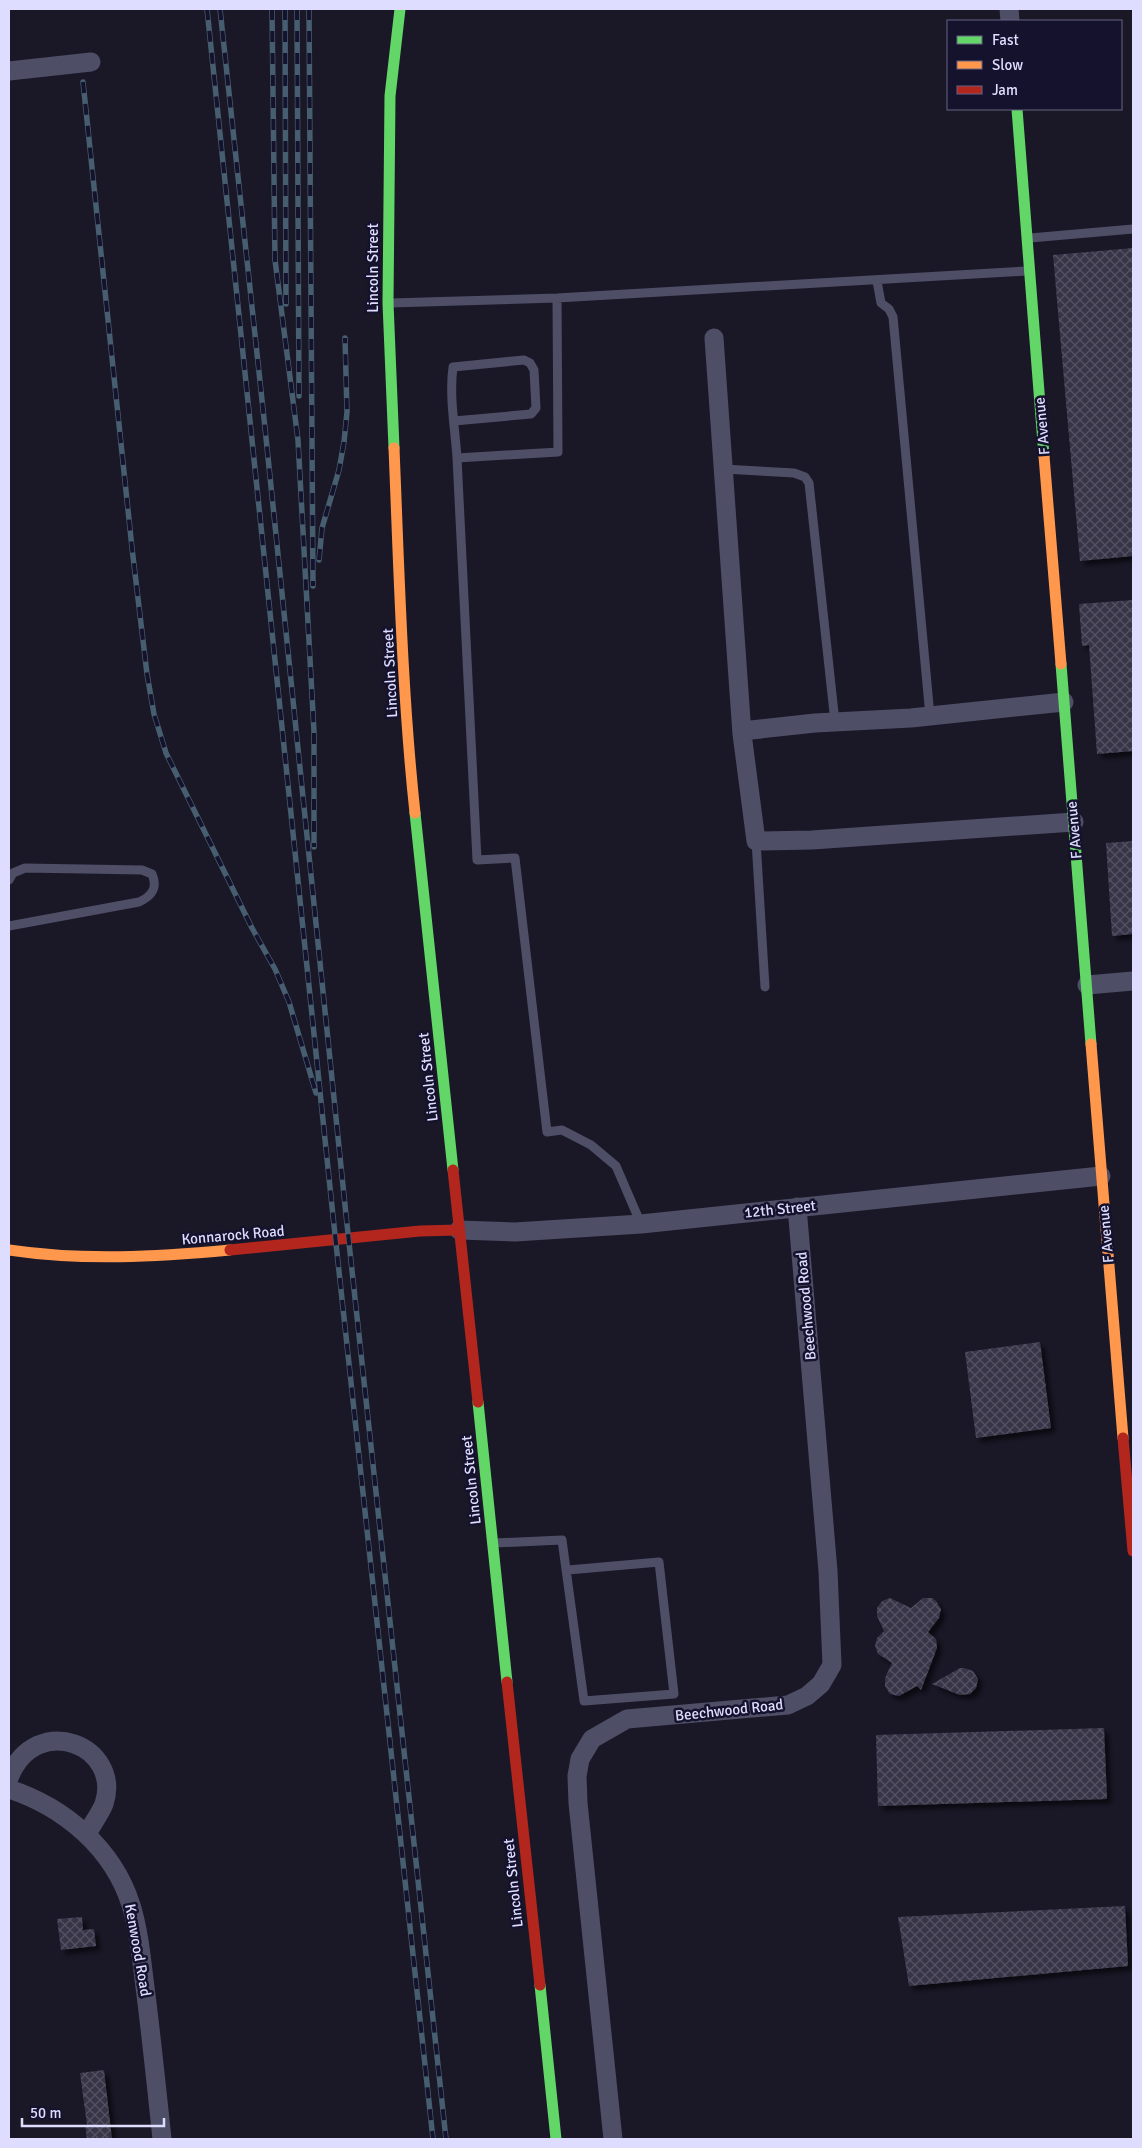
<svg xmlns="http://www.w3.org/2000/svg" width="1142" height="2148" viewBox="0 0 1142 2148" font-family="Signika,sans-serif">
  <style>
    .building { fill: url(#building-cross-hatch); filter: url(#shadow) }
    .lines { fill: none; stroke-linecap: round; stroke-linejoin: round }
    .lane { stroke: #4e4e67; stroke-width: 9 }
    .street { stroke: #4e4e67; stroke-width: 19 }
    .fast { stroke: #63d668; stroke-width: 11 }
    .slow { stroke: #ff974d; stroke-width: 11 }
    .jam { stroke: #b3261e; stroke-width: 11 }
    .rail-casing { stroke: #465e6f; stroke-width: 5.5 }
    .rail { stroke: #15122d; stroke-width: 4; stroke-dasharray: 11; stroke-linecap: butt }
    .labels { text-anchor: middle; stroke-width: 5; stroke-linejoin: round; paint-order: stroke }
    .street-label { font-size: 15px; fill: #dfddff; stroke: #15122d }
  </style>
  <defs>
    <pattern id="building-cross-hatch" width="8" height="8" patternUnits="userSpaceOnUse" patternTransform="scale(1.25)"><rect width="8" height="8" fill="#383648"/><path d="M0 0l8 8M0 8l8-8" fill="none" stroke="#545363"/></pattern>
    <filter id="shadow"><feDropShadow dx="4.5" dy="4.5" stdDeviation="2.5" flood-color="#0009"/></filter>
  </defs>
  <rect width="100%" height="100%" fill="#1a1827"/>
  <path class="building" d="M1133,248V556L1080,561L1053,255Z
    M1133,600V751L1097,754L1089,645L1082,646L1079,604Z
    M1133,841V934L1112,936L1106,843Z
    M1040,1342L1051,1428L976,1438L965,1352Z
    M890,1598L911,1608L923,1598H932L936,1601L941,1609L939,1618L928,1632L936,1639L937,1648L921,1690L917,1686L899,1696L890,1694L885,1686V1678L892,1663L878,1654L875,1646L877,1638L884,1631L877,1616V1608L882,1601Z
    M960,1668H964L973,1671L978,1679L976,1688L970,1694L960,1695L932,1684Z
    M1104,1728L1107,1799L878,1806L876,1735Z
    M1125,1906L1128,1966L909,1986L898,1917Z
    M82,1917L83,1930L94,1929L96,1946L61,1950L57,1919Z
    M104,2070L112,2139H87L85,2125H87L80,2073Z"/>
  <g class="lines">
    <path class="lane" d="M1030,238L1133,229
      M877,281L881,303L889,309L893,317L930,716
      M557,298L558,452L457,458L477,860L515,858L547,1132L562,1130L591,1145L616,1166L641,1224
      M390,303L557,298L1027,271
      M454,421L531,414L536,408L534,370L530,363L524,360L453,367C449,396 455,428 457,458
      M723,469L794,473L805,477L809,483L835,722
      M756,841L765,987
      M9,880L13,873L25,868L142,870L152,874C158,888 152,896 139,902L9,926
      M495,1543L562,1540L584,1701L674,1694L659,1562L568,1570"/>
    <path class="street" d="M1009,9L1010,21
      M9,71L91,62
      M714,338L742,734L756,841L812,840L1074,822
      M742,731L815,723L911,718L1064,702
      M1087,985L1133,981
      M459,1230L515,1232L641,1224L1101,1176
      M9,1778C36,1710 123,1746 104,1804C100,1814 92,1824 87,1834
      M9,1789C64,1807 113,1848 131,1905C140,1934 142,1966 146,1995C152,2043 157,2091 162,2139
      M613,2139L578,1803L577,1776L580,1759L592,1739L627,1719L788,1705L807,1696L821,1684L832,1665L828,1571L797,1207"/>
    <path class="fast" d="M1017,109L1044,456
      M394,448L388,303L390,96L400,9
      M1061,664L1091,1044
      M415,813L453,1170
      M478,1402L507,1682
      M540,1985L556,2139"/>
    <path class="slow" d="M394,448C399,569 402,692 415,813
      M1044,456L1061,664
      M1091,1044L1123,1438
      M9,1250C83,1261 156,1257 230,1250"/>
    <path class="jam" d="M453,1170L478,1402
      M230,1250L420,1231L459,1230
      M1123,1438L1133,1551
      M507,1682L540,1985"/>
    <defs>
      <path id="rail" d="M207,9L333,1216L433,2139
        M220,9L265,428L346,1215L446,2139
        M272,9L275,260L298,440L314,732V847
        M285,9L286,304
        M297,9L299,396
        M309,9L313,586
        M83,82L132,548L147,674L154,714L166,753L252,928L275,969L289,1002L316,1093
        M319,560L322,528L339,470L344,442L347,412L345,338"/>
    </defs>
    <use href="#rail" class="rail-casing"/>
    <use href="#rail" class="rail"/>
  </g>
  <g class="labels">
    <g class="street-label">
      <text transform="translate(373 268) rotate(-90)" y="5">Lincoln Street</text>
      <text transform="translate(1042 426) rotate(-95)" y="5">F Avenue</text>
      <text transform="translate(390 673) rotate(-93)" y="5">Lincoln Street</text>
      <text transform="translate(1074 830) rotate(-95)" y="5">F Avenue</text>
      <text transform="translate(428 1077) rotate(-96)" y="5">Lincoln Street</text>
      <text transform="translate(780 1209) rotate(-6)" y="5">12th Street</text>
      <text transform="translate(1106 1234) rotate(-95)" y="5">F Avenue</text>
      <text transform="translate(233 1235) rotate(-5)" y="5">Konnarock Road</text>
      <text transform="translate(806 1306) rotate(-95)" y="5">Beechwood Road</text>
      <text transform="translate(471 1480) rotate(-96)" y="5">Lincoln Street</text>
      <text transform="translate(729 1710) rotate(-6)" y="5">Beechwood Road</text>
      <text transform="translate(513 1883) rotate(-96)" y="5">Lincoln Street</text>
      <text transform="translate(138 1950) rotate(80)" y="5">Kenwood Road</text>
    </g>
  </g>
  <rect width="1142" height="2148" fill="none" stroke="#dfddff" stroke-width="20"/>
  <rect x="947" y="20" width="175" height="90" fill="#15122d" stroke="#666381"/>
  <rect x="957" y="36" width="25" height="8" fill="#63d668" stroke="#666381"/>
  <text x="992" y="45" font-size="15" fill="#dfddff">Fast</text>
  <rect x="957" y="61" width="25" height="8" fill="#ff974d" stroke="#666381"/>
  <text x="992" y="70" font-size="15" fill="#dfddff">Slow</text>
  <rect x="957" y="86" width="25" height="8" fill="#b3261e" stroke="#666381"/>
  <text x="992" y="95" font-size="15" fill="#dfddff">Jam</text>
  <path d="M22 2118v8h142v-8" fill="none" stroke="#dfddff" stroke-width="2.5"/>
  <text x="30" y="2118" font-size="15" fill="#dfddff" stroke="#15122d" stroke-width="4" paint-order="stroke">50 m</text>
</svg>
